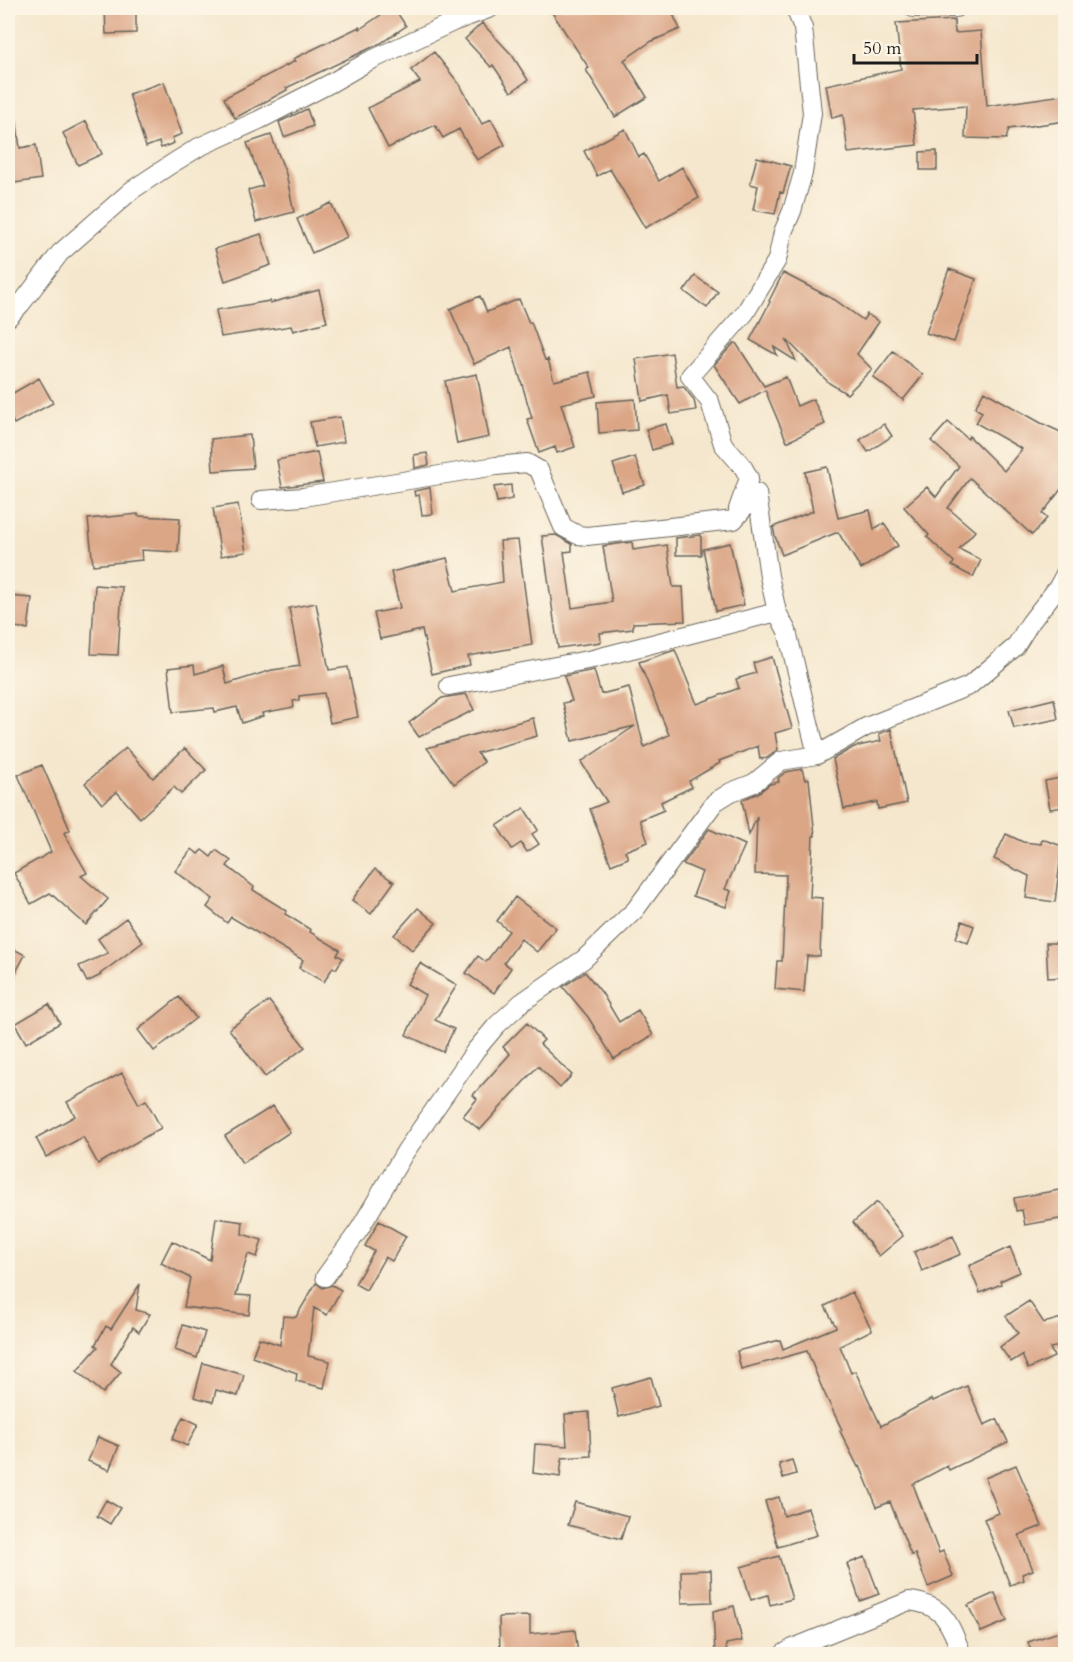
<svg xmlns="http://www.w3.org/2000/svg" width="1073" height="1662" viewBox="0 0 1073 1662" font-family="Cardo,serif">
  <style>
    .building { fill: #dba686 }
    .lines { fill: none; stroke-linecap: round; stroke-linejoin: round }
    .minor-casing { stroke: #68635a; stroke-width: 20 }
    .minor { stroke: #fff; stroke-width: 18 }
  </style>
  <rect width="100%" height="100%" fill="#fcf5e5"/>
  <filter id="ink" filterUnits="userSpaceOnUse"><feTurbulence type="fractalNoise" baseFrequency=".0167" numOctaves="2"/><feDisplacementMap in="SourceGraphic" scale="12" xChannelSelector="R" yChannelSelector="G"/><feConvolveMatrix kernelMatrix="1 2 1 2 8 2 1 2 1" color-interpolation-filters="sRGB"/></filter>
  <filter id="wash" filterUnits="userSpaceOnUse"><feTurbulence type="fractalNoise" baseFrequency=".008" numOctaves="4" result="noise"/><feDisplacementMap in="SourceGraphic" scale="24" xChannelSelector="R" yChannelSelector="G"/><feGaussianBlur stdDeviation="1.35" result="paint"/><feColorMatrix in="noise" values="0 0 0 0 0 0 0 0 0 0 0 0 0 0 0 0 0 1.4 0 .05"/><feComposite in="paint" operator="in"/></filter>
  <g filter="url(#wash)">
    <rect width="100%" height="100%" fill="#f5e7cd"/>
    <g id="blocks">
      <path class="building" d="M105,8H136V33L106,34Z
        M391,8H394L406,26L381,43L286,88L287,90L235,118L224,98L295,61L293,59L359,27L360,29Z
        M549,8H670L680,29L652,41L624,60L647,97L615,117L586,70L589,68Z
        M954,20L955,33L981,31L987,106L1063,95L1065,121L1009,129L1006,139L965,138L966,106L913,110L917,145L848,153L843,115L832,118L826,85L901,69L896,23Z
        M482,23L512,55L528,80L511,92L493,65L491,67L465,39Z
        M434,52L460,85L482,124L491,119L505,145L477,160L459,129L443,138L435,125L388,148L368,108L420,82L411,70Z
        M164,82L182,134L172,138L174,143L161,148L159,142L146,147L129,94Z
        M307,109L313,126L284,137L279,122Z
        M16,118L20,148L36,145L41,179L8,184V119Z
        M86,121L102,154L78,165L63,133Z
        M625,129L639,157L644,154L659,181L682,167L699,198L645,228L610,169L597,176L584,151Z
        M271,135L286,174L294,212L256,222L248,190L263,186L247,143Z
        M937,151V170H920V152Z
        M757,157L791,166L783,193L780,192L775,214L753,210L758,186L750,184Z
        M331,203L347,237L312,253L297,219Z
        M261,234L271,265L225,281L215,249Z
        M949,269L976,279L954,342L926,333Z
        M783,273L835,300L863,320L867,314L879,322L857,354L872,369L847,394L829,383L786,339L796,361L774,347L777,355L750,340L770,302L769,301Z
        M695,276L718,292L707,308L684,291Z
        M319,290L327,322L293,331L291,326L221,337L216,310L270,301V303Z
        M480,296L487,312L519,299L529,323L531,322L545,360L548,359L554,381L590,372L596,396L561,404L575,447L557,453L555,447L539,453L527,419L532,418L511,347L474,364L450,309Z
        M734,343H736L764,386L786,377L797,406L813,399L825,424L787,442L765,390L740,404L714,365Z
        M893,351L923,375L903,400L873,377Z
        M672,353L677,387L683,386L694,400L696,410L671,414L668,395L642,401L636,359Z
        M477,374L489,437L457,444L445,381Z
        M39,378L53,403L14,424L8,412V396Z
        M984,391L1041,423L1065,434V484L1042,514L1047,518L1032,535L970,478L948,508L975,531L959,549L981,560L973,577L952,566L954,562L927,537L929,535L904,507L927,487L936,497L959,466L931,441L948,422L968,439L969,436L1004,471L1022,449L976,423L982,412L975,408Z
        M635,399L637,430L599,433L597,402Z
        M340,417L344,442L315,447L310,422Z
        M666,424L672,444L652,450L646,429Z
        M884,424L892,436L868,452L860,440Z
        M250,435L253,468L213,471L211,439Z
        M317,452L323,482L282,487L277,460Z
        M427,453L429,465L415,468L414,455Z
        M635,457L645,485L622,492L613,464Z
        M827,467L838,518L870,510L874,529L884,523L898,546L861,569L838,532L782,555L775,536L773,527L813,511L805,472Z
        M511,485L512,499L497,502L494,487Z
        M430,488L433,514L422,515L419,495L415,496L414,491Z
        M238,504L246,552L221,556L213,508Z
        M138,514V516L180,518L178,552L141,550L142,560L93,565L88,519Z
        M556,535L572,544V551L564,552L572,608L612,602L603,546L632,542L633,550L667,545L673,587H683L685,621L633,623V629L600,633L601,642L558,648L542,536Z
        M701,535V555H676V538Z
        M518,540L532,645L468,656L470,665L432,674L422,630L380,639L374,613L400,608L391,572L447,558L455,591L503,582L500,541Z
        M730,543L744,605L716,611L703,549Z
        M95,585L122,587L118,655L91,654Z
        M8,596L32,598L28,629L8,626Z
        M316,603L329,670L348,667L358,717L330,723L324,693L299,696V700L293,701L294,707L262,713L263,716L242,723L237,707L215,712L214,708L173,712L168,668L194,665L195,674L223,666L227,684L272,670L300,666L289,608Z
        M675,650L697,704L739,688L736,679L756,673L753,663L772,657L792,728L775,733L778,750L767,758L760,759L758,746L719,761L720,763L689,781L692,787L661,802L664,810L640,820L648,842L625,851L628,858L611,865L590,809L607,802L581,762L635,726L572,741L563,703L572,701L564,676L594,670L601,694L629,687L644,747L669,735L639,662Z
        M466,694L474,710L419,737L409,723L442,698Z
        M1054,699L1058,719L1014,728L1009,710Z
        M533,718L537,736L477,753L484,762L454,784L427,748Z
        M891,729L907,803L878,809L877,802L844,809L833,759L854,747L881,741L879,734Z
        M126,748L153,778L185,748L206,770L181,794L174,787L140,818L117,792L102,804L85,783Z
        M42,765L70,830L64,833L87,873L81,876L108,899L86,925L50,893L31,904L14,873L51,852L18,775Z
        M802,769L805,780L809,779L815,836H813L810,897L822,898L820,956H807L804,992L775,989L777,961H782L786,875L755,874L757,817L749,835L742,800L758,793L770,784L779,782L778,778L786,772Z
        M1065,777V807L1050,809L1045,781Z
        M524,808L538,830L532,834L539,844L527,852L521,843L512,849L497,826Z
        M709,829L745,845L725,889L731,891L726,907L693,896L702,872L683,864Z
        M1006,834L1023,842L1041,844L1042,839L1062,846L1055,902L1026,898L1029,876L994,859Z
        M192,849L198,854L202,850L211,857L216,850L231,861L227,866L254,887L253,890L287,911L285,914L311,930L310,932L340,950L337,955L343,958L336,969L333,967L324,982L299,968L303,960L231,917L227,923L207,907L213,899L175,871Z
        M375,869L394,882L371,914L352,900Z
        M515,897L556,928L537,952L521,939L504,963L511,968L494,993L466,973L478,956L486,962L509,931L497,921Z
        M418,908L436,923L412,950L394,935Z
        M126,918L143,942L100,974L101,975L87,982L79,966L108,953L98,939Z
        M962,921L974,926L968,943L956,938Z
        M1046,943H1062L1063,960H1065V977L1048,978Z
        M8,946L25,955L8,987Z
        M420,963L457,985L435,1020L454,1029L443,1052L406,1035L425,995L407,984Z
        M585,972L602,993L619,1022L638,1010L653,1035L614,1059L588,1017L563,987Z
        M179,997L196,1018L154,1051L138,1030Z
        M269,1001L305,1047L265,1077L229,1029Z
        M49,1004L60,1023L26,1043L15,1024Z
        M527,1023L544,1040L540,1044L572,1075L560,1088L538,1066L480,1130L463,1116L477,1099L473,1095L510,1054L503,1047Z
        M122,1073L139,1104L146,1100L161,1128L98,1164L83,1137L46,1157L36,1138L75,1116L67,1102Z
        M273,1106L290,1132L242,1163L225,1136Z
        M1065,1189V1218L1025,1225L1022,1210L1016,1211L1014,1198Z
        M877,1202L903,1236L879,1256L853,1222Z
        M216,1218L243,1222L242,1234L262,1240L257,1257L248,1254L236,1295L251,1296L249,1315L184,1307L190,1278L161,1263L172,1241L210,1260Z
        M379,1221L406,1236L392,1261L385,1257L366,1290L355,1284L374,1251L365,1246Z
        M953,1236L961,1254L922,1271L914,1252Z
        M1010,1247L1020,1272L1000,1281L1001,1284L980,1293L969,1266Z
        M316,1283L323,1288L332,1285L341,1290L327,1315L314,1308L308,1356L330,1361L324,1388L296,1381L297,1373L252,1357L259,1338L280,1345L283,1316L296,1317Z
        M140,1284L136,1310L150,1314L139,1332L133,1327L111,1364L121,1372L103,1393L77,1371L98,1347L95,1345L106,1326L111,1329Z
        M852,1292L872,1330L840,1346L851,1373L855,1371L881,1426L932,1399L933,1401L967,1386L984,1425L997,1419L1008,1442L949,1470L947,1466L913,1484L939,1553L943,1551L953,1576L928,1587L915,1554L911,1555L890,1502L877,1507L860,1466L858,1467L840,1431L842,1430L822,1388L807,1351L741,1369L737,1351L780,1340L783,1349L836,1327L825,1306Z
        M1029,1301L1044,1323L1065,1317V1345L1050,1348L1054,1357L1028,1369L1022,1355L1011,1362L1000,1347L1018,1333L1006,1316Z
        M183,1325L205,1332L197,1358L175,1350Z
        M203,1363L244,1375L238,1396L216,1390L213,1402L194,1397Z
        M651,1377L659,1406L619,1417L612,1388Z
        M589,1412L591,1456L562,1458L560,1477L533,1473L535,1444L567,1446L565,1414Z
        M183,1417L198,1424L187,1446L172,1439Z
        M98,1437L119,1446L109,1470L88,1461Z
        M792,1460L796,1474L783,1478L779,1464Z
        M1016,1465L1042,1526L1019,1535L1033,1570L1022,1574L1024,1580L1010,1585L984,1519L999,1513L985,1478Z
        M779,1497L784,1516L808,1508L817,1535L778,1547L765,1501Z
        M106,1500L120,1508L110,1524L97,1516Z
        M575,1502L628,1516L621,1539L568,1525Z
        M779,1556L792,1599L770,1605L768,1595L751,1600L741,1567Z
        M865,1557L879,1594L860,1601L847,1564Z
        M711,1570L712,1602L682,1603L681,1571Z
        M995,1593L1007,1621L981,1632L968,1605Z
        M734,1606L742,1641L726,1644L727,1654H715L713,1611Z
        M530,1616V1634L575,1630L578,1654H500L499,1617Z
        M1065,1630V1654H1032L1028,1642Z"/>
    </g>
  </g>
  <g filter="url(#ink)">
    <use href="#blocks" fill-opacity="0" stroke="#68635a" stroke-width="1.5"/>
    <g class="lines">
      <defs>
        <path id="minor" d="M913,8H956
          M8,318L21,304L60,253L132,190L173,163L199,147L259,120L331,83L367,62L455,21L491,8
          M261,500L303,497L496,466L527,463L539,470L563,527L578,535L587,536L734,520L757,493L769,576L777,612L787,631L817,755
          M738,509L749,478L743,467L723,444L710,402L690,376L745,313L777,260L783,232L792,211L803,173L812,113L803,28L795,8
          M449,686L593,659L777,612
          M325,1277L359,1230L405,1152L475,1051L497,1025L521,1003L584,959L635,910L715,802L731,792L754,783L781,761L817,755L866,727L969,686L1015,647L1030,623L1058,587L1066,572
          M783,1654L793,1648L909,1601C946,1605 949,1624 962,1654"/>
      </defs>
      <use href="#minor" class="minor-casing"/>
      <use href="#minor" class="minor"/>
    </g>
  </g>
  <rect width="1073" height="1662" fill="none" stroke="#fcf5e5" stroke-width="30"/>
  <path d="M854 54v9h123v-9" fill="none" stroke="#1c1c1c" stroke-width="3"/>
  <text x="863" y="54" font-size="18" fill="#1c1c1c" stroke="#fcf5e5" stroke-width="4.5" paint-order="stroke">50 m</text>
</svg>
